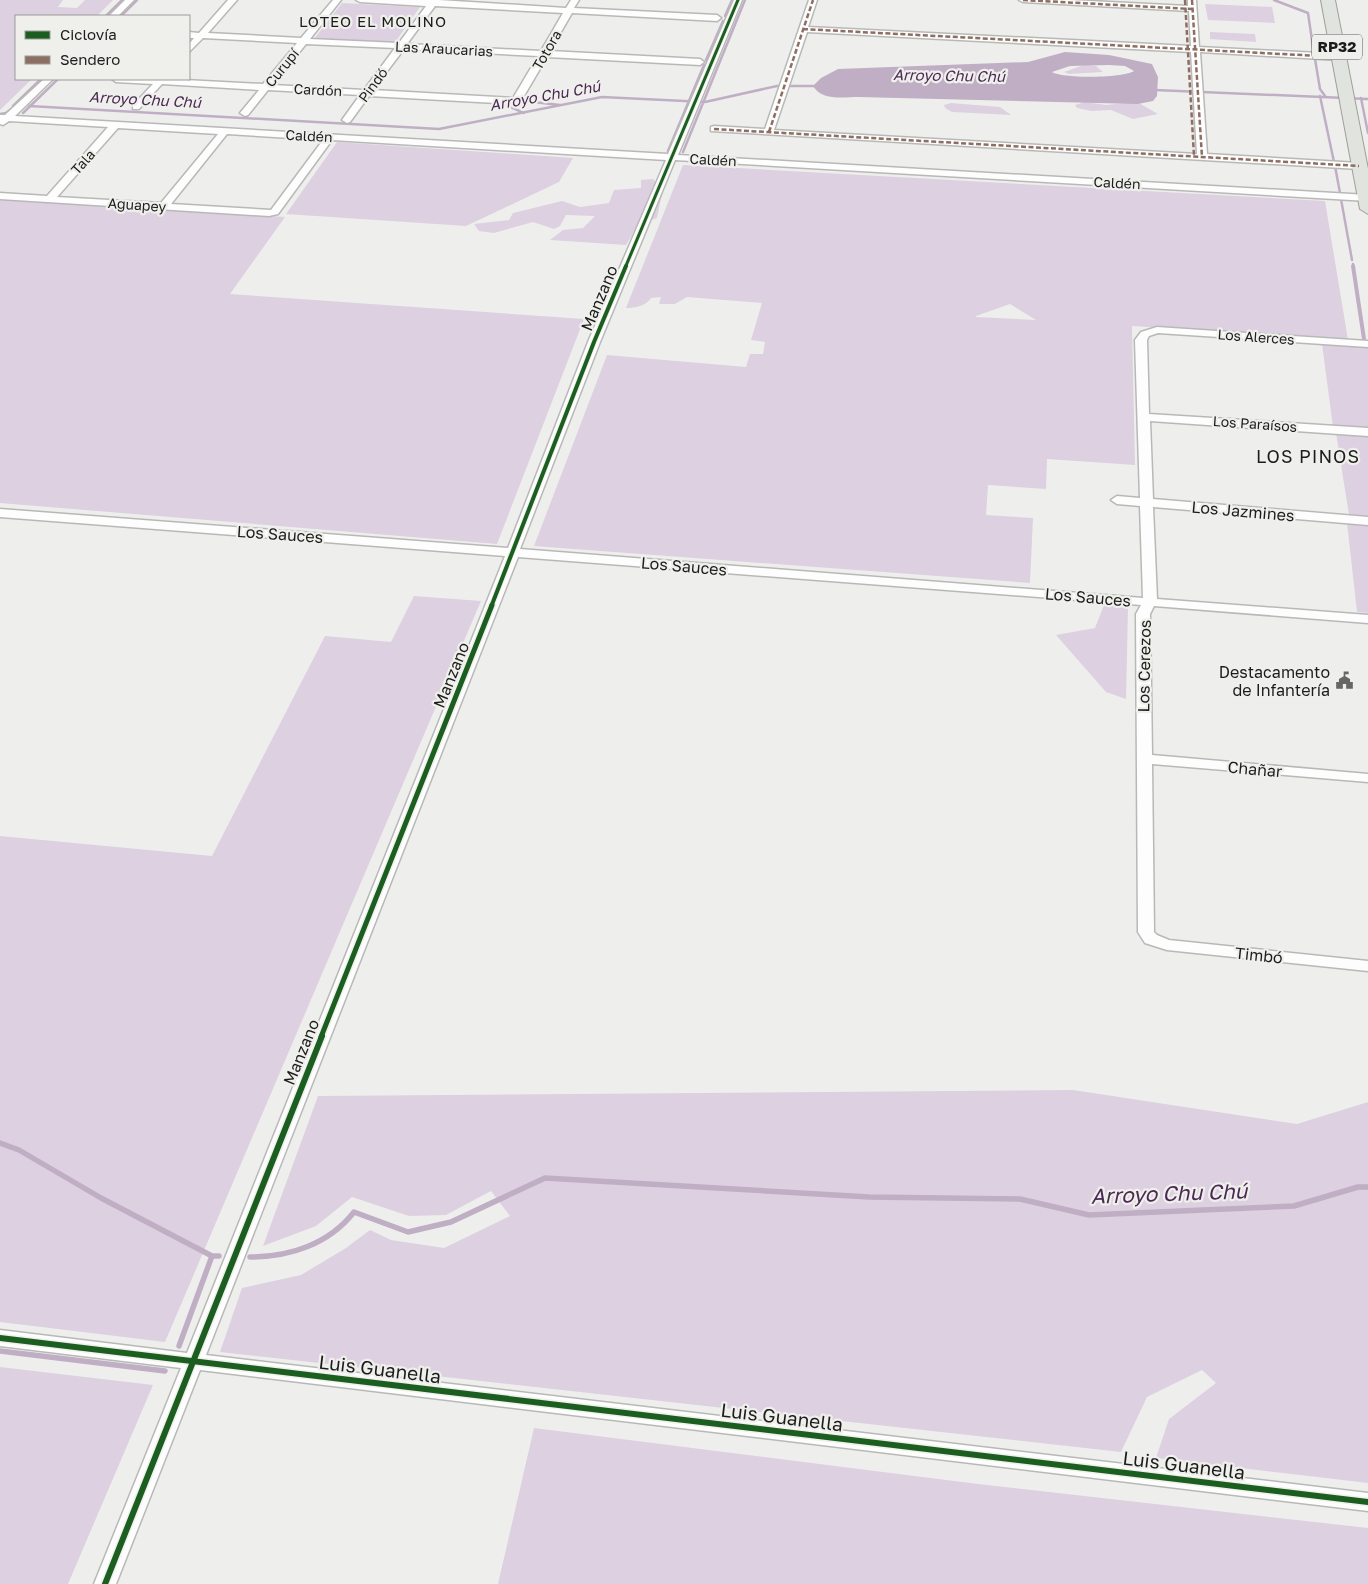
<svg xmlns="http://www.w3.org/2000/svg" width="1368" height="1584" viewBox="0 0 1368 1584" font-family="'Golos Text',sans-serif">
  <style>
    .green { fill: #ddd0e0; fill-rule: evenodd }
    .water { fill: #c0afc4; fill-rule: evenodd }
    .lines { fill: none; stroke-linecap: round; stroke-linejoin: round }
    .stream-far2 { stroke: #c0afc4; stroke-width: 2.5 }
    .stream-far1 { stroke: #c0afc4; stroke-width: 4 }
    .stream { stroke: #c0afc4; stroke-width: 5.5 }
    .street-casing { stroke: #b8b9b7; stroke-width: 3 }
    .primary-casing { stroke: #9da095; stroke-width: 2 }
    .street { fill: #fcfdfc; fill-rule: evenodd }
    .primary { fill: #e1e4de; fill-rule: evenodd }
    .quiet { stroke: #8d6e63; stroke-width: 2.5; stroke-dasharray: 5 2.5; stroke-linecap: butt }
    .cycleway-far3-casing { stroke: #eff0ec; stroke-width: 5 }
    .cycleway-far2-casing { stroke: #eff0ec; stroke-width: 6 }
    .cycleway-far1-casing { stroke: #eff0ec; stroke-width: 8 }
    .cycleway-casing { stroke: #eff0ec; stroke-width: 9 }
    .cycleway-far3 { stroke: #1b5e20; stroke-width: 3 }
    .cycleway-far2 { stroke: #1b5e20; stroke-width: 4 }
    .cycleway-far1 { stroke: #1b5e20; stroke-width: 5 }
    .cycleway { stroke: #1b5e20; stroke-width: 6 }
    .labels { text-anchor: middle; stroke-width: 4.5; stroke-linejoin: round; paint-order: stroke }
    .far-street-label { font-size: 14px; fill: #1c1d1b; stroke: #eff0ec }
    .far-neighbourhood-label { font-size: 15px; letter-spacing: 1px; fill: #1c1d1b; stroke: #eff0ec }
    .shield { fill: #eff0ec; stroke: #5b5c5a; stroke-width: 1 }
    .shield-label { font-size: 15px; font-weight: bold; fill: #1c1d1b }
    .far-water-label { font-size: 15px; font-style: italic; fill: #4c2954; stroke: #eff0ec }
    .street-label { font-size: 16px; fill: #1c1d1b; stroke: #eff0ec }
    .poi-label { font-size: 16px; fill: #1c1d1b; stroke: #eff0ec; text-anchor: end }
    .neighbourhood-label { font-size: 18px; letter-spacing: 1px; fill: #1c1d1b; stroke: #eff0ec }
    .near-street-label { font-size: 19px; fill: #1c1d1b; stroke: #eff0ec }
    .near-water-label { font-size: 21px; font-style: italic; fill: #4c2954; stroke: #eff0ec }
  </style>
  <rect width="100%" height="100%" fill="#eeefed"/>
  <path class="green" d="M0,0H63L58,7L77,8L85,0H113L97,16H16V79H32L0,110Z
    M342,3L420,7L394,44L314,39Z
    M1205,4L1272,7L1275,23L1208,20Z
    M1210,32L1255,34L1256,42L1210,39Z
    M1084,65L1096,66L1103,72L1069,74L1064,72Z
    M1085,102L1106,105L1137,102L1158,114L1133,119L1111,110L1091,111L1077,108L1075,105Z
    M951,103L1000,107L1011,115L952,112L945,108L944,105Z
    M337,142L573,158L559,182L466,226L286,214Z
    M683,165L1325,201L1348,340L1132,326L1135,465L1047,459L1046,489L988,485L986,515L1033,518L1030,583L534,546L607,355L746,367L750,354H763L765,342L751,340L762,303L687,297L675,304H659L661,297L651,298C646,306 635,308 626,308ZM1010,304L1036,320L976,317V316Z
    M653,179L663,189L657,218L637,226L626,245L550,240L563,230L583,228L595,216L566,215L560,226L554,229L533,222L494,233L479,231L474,224L509,220L513,213L562,201L580,207L609,203L614,190L641,188V180Z
    M0,199L285,217L230,294L584,319L497,544L0,503Z
    M1322,344L1368,348V429L1333,427Z
    M1336,433L1368,435V517L1349,515Z
    M1347,523L1368,525V613L1357,612Z
    M414,596L481,601L165,1342L0,1322V836L212,856L325,636L391,642Z
    M1104,605L1128,608L1126,699L1106,692L1056,635L1095,628Z
    M1073,1090L1297,1124L1368,1102V1483L1156,1458L1169,1419L1216,1383L1202,1370L1147,1397L1121,1452L220,1352L242,1288L301,1275L346,1248L370,1230L391,1240L444,1248L510,1216L491,1191L446,1215L409,1216L352,1197L316,1226L263,1246L318,1096Z
    M0,1367L153,1385L68,1584H0Z
    M534,1428L978,1484L1368,1528V1584H498Z"/>
  <path class="water" d="M1065,52L1109,55L1152,64L1158,77L1157,96L1153,101L1138,104L858,97C843,97 822,101 813,86L821,78L838,69L1028,62ZM1109,65L1125,66L1134,71C1123,78 1063,79 1052,72L1070,66Z"/>
  <g class="lines">
    <path class="stream-far2" d="M1274,0L1308,13L1314,54
      M106,16L122,0
      M121,16L137,0
      M725,16L732,0
      M1315,59L1320,89L1325,96
      M706,60L723,21
      M1155,90L1368,99
      M1320,96L1334,162
      M1361,98L1368,133
      M524,101L560,105
      M506,105L524,113
      M13,106L41,79
      M29,106L439,129L602,97L705,102L777,86H819
      M23,113L58,79
      M0,114L6,113L15,106
      M668,151L704,65
      M683,152L745,0
      M1335,166L1340,193
      M1341,199L1352,260
      M1353,264L1354,268"/>
    <path class="stream-far1" d="M1353,266L1364,339"/>
    <path class="stream" d="M0,1143L19,1150L101,1198L212,1256
      M250,1257C290,1257 329,1244 354,1212L408,1232L451,1222L545,1178L869,1197L1020,1199L1089,1215L1294,1206L1358,1187H1368
      M179,1346L212,1256H219
      M0,1351L165,1371"/>
    <defs>
      <path id="street" d="M125,0H134L118,16H109Z
        M228,0H237L208,33L301,38L333,0H341L310,39L399,43L426,6L360,2L356,0H439L566,8L571,0H579L574,8L717,15L721,18L717,21L572,13L550,51L700,59L704,62L700,65L547,57L521,101L514,104L369,96L350,122L347,123L342,120L360,95L268,90L248,115L245,116L240,113L259,90L162,84L139,109H133V105L153,84L116,82L112,79H166L263,84L297,43L203,38L189,52V44L194,38H189V32L199,33ZM435,6L563,13L541,51L407,44ZM306,44L395,48L364,90L273,85ZM404,49L538,56L513,98L373,90Z
        M734,0H742L678,155L1368,195V201L675,160L600,342L520,549L1143,598L1140,506L1117,504L1111,500L1117,496L1140,498L1135,340L1141,332L1157,327L1368,341V347L1158,333L1149,336L1147,340L1149,414L1368,428V436L1150,421L1153,499L1368,517V525L1153,507L1157,599L1368,615V623L1154,606L1150,614L1152,755L1368,774V782L1152,764L1154,932L1157,935L1169,940L1368,961V971L1167,950L1145,943L1138,932L1136,614L1141,605L518,557L206,1355L1368,1493V1511L200,1370L116,1584H94L181,1368L0,1346V1330L187,1353L505,556L0,517V509L508,548L588,342L666,160L332,140L278,214L269,216L0,199V193L47,196L108,127L9,121L3,125L0,124V115H5L44,79H53L15,116L668,154ZM118,128L218,134L161,203L57,197ZM227,134L323,140L271,210L171,204Z
        M809,0H817L808,27L1191,46L1189,11L1023,2L1019,0H1070L1188,6V0H1196L1199,47L1339,54L1343,57L1339,60L1200,52L1207,154L1359,163L1364,166L1359,169L711,131V127L714,126L765,129ZM807,32L1191,52L1197,154L774,130Z"/>
      <path id="primary" d="M1321,0H1335L1368,169V214L1360,209Z"/>
    </defs>
    <use href="#street" class="street-casing"/>
    <use href="#primary" class="primary-casing"/>
    <use href="#street" class="street"/>
    <use href="#primary" class="primary"/>
    <path class="quiet" d="M1023,0L1192,9
      M1185,0L1194,156
      M1192,0L1202,157
      M803,29L1339,57
      M714,129L1359,166
      M769,132L813,0"/>
    <defs>
      <path id="cycleway-far3" d="M625,268L738,0"/>
      <path id="cycleway-far2" d="M491,607L594,342L626,266"/>
      <path id="cycleway-far1" d="M321,1037L492,605"/>
      <path id="cycleway" d="M0,1338L1368,1502
        M105,1584L322,1036"/>
    </defs>
    <use href="#cycleway-far3" class="cycleway-far3-casing"/>
    <use href="#cycleway-far2" class="cycleway-far2-casing"/>
    <use href="#cycleway-far1" class="cycleway-far1-casing"/>
    <use href="#cycleway" class="cycleway-casing"/>
    <use href="#cycleway-far3" class="cycleway-far3"/>
    <use href="#cycleway-far2" class="cycleway-far2"/>
    <use href="#cycleway-far1" class="cycleway-far1"/>
    <use href="#cycleway" class="cycleway"/>
  </g>
  <defs>
    <symbol id="civic-bare" viewBox="-9 -9 18 18"><path d="M-.6-6.5H3V-4.5H.6V-3L4-1V1h2V6H-6V1h2V-1L-.6-3ZM-1.2 2.5V6h2.4V2.5Z" fill="#666664" stroke="#eff0ec" stroke-width="2.5" paint-order="stroke"/></symbol>
  </defs>
  <g fill-rule="evenodd">
    <use href="#civic-bare" x="1332" y="668" width="25" height="25"/>
  </g>
  <g class="labels">
    <g class="far-street-label">
      <text transform="translate(444 49) rotate(3)" y="5">Las Araucarias</text>
      <text transform="translate(547 50) rotate(-60)" y="5">Totora</text>
      <text transform="translate(282 68) rotate(-51)" y="5">Curupí</text>
      <text transform="translate(373 85) rotate(-54)" y="5">Pindó</text>
      <text transform="translate(318 90) rotate(3)" y="5">Cardón</text>
      <text transform="translate(309 136) rotate(3)" y="5">Caldén</text>
      <text transform="translate(713 160) rotate(3)" y="5">Caldén</text>
      <text transform="translate(83 162) rotate(-48)" y="5">Tala</text>
      <text transform="translate(1117 183) rotate(3)" y="5">Caldén</text>
      <text transform="translate(137 205) rotate(4)" y="5">Aguapey</text>
      <text transform="translate(1256 337) rotate(4)" y="5">Los Alerces</text>
      <text transform="translate(1255 424) rotate(4)" y="5">Los Paraísos</text>
    </g>
    <g class="far-neighbourhood-label">
      <text x="373" y="27">LOTEO EL MOLINO</text>
    </g>
    <rect class="shield" x="1312" y="34.5" width="50" height="25" rx="4"/>
    <g class="shield-label">
      <text x="1337" y="52">RP32</text>
    </g>
    <g class="far-water-label">
      <text transform="translate(949 76) rotate(1)" y="5">Arroyo Chu Chú</text>
      <text transform="translate(545 96) rotate(-10)" y="5">Arroyo Chu Chú</text>
      <text transform="translate(145 100) rotate(3)" y="5">Arroyo Chu Chú</text>
    </g>
    <g class="street-label">
      <text transform="translate(599 298) rotate(-67)" y="6">Manzano</text>
      <text transform="translate(1243 511) rotate(5)" y="6">Los Jazmines</text>
      <text transform="translate(280 534) rotate(4)" y="6">Los Sauces</text>
      <text transform="translate(684 566) rotate(5)" y="6">Los Sauces</text>
      <text transform="translate(1088 597) rotate(5)" y="6">Los Sauces</text>
      <text transform="translate(1144 666) rotate(-89)" y="6">Los Cerezos</text>
      <text transform="translate(451 675) rotate(-68)" y="6">Manzano</text>
      <text transform="translate(1255 769) rotate(5)" y="6">Chañar</text>
      <text transform="translate(1259 955) rotate(6)" y="6">Timbó</text>
      <text transform="translate(301 1052) rotate(-68)" y="6">Manzano</text>
    </g>
    <g class="poi-label">
      <text x="1330" y="678">Destacamento<tspan x="1330" dy="18">de Infantería</tspan></text>
    </g>
    <g class="neighbourhood-label">
      <text x="1308" y="463">LOS PINOS</text>
    </g>
    <g class="near-street-label">
      <text transform="translate(380 1369) rotate(7)" y="7">Luis Guanella</text>
      <text transform="translate(782 1417) rotate(7)" y="7">Luis Guanella</text>
      <text transform="translate(1184 1465) rotate(7)" y="7">Luis Guanella</text>
    </g>
    <g class="near-water-label">
      <text transform="translate(1169 1194) rotate(-2)" y="7">Arroyo Chu Chú</text>
    </g>
  </g>
  <rect x="15" y="15" width="175" height="65" fill="#eff0ec" stroke="#9b9c98"/>
  <rect x="25" y="31" width="25" height="8" fill="#1b5e20" stroke="#9b9c98"/>
  <text x="60" y="40" font-size="15" fill="#1c1d1b">Ciclovía</text>
  <rect x="25" y="56" width="25" height="8" fill="#8d6e63" stroke="#9b9c98"/>
  <text x="60" y="65" font-size="15" fill="#1c1d1b">Sendero</text>
</svg>
